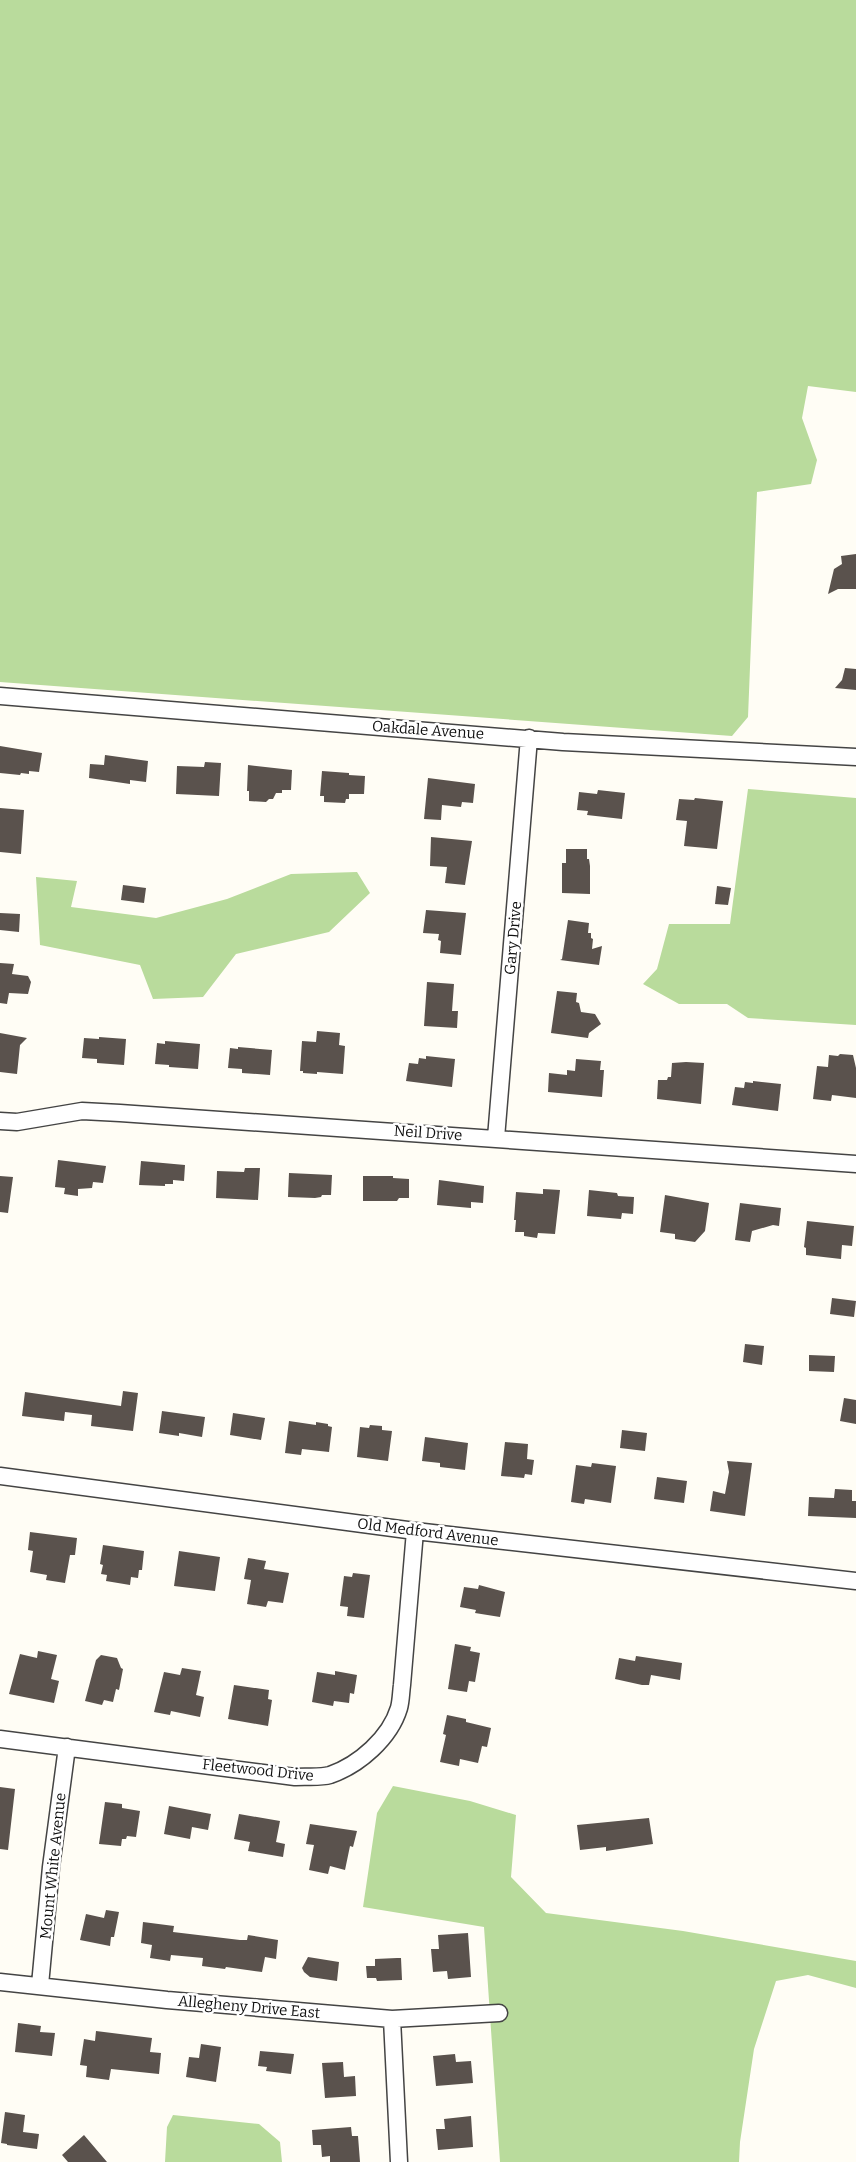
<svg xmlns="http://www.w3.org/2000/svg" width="856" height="2162" viewBox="0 0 856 2162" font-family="Bitter,serif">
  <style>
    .forest { fill: #b9db9c }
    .building { fill: #5a524d }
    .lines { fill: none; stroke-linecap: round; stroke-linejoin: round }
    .minor-casing { stroke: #444; stroke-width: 19 }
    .minor { stroke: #fff; stroke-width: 16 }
    .labels { text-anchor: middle; stroke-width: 5; stroke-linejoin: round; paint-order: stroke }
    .street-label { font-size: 15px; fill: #111; stroke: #fff }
  </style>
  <rect width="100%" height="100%" fill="#fffdf5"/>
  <path class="forest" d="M0,0H856V392L808,386L802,418L817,460L811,484L757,492L748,717L732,736L0,682Z
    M748,789L856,798V1025L748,1018L727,1004H679L643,984L657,969L669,924H730Z
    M357,872L370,893L329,932L236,954L203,997L153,999L140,965L40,945L36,877L77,881L71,907L156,918L227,899L291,874Z
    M393,1786L470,1801L516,1815L511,1877L546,1913L683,1931L856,1961V1988L808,1975L776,1981L754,2049L740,2142L739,2162H500L484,1927L363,1907L377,1813Z
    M173,2115L259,2124L280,2142L282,2162H165L167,2127Z"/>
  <path class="building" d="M856,554V589H838L828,594L834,569L842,564L841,556Z
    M845,668L856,669V690L835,688L842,680Z
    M0,746L42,753L39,772L29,771V774L21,773L20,775L0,773Z
    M105,755L148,761L146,782L130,780V784L89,778L90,764L104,765Z
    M205,762L221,763L219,796L176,794L177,766L204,767Z
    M248,765L292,770L291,790H282V793H276L273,799H269L266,802L249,801V791H247Z
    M322,771L349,773V775L365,776L364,794H349V799H346L345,803L324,802V796H320Z
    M428,778L475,784L473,803L462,802L461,807L442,805L441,820L424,819Z
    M598,790L625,793L622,819L587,815L588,811L577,810L579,792L597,794Z
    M695,798L723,801L717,849L684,846L687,821L676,820L679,799L694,800Z
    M0,808L24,810L21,854L0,852Z
    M431,837L472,841L465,885L445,883L447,867L430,866Z
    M566,849H587V859H589L590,866V894L562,893V863H566Z
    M123,885L146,888L144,903L121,900Z
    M717,886L731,888L728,905L715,904Z
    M426,910L466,913L461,955L440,953L441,941L438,940L439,934L423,933Z
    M0,913L20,914L19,932L0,930Z
    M568,920L589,923L588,933H591V938L593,939L592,949L602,946L599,965L560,960L562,959Z
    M0,963L14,964L12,974L28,976L31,982L28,994L9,993L7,1004L0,1003Z
    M427,982L454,984L452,1011H458L457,1028L424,1026Z
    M557,991L577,993L576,1002L579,1003L581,1012L595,1014L601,1024L589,1033L588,1038L551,1033Z
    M317,1031L340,1033L339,1045L345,1046L343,1074L317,1072V1074L303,1073V1071H300L302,1041L316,1042Z
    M0,1033L27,1038L20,1045L17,1074L0,1072Z
    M99,1037L126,1039L124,1065L97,1063V1059L82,1058L84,1038L99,1039Z
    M165,1041L200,1044L198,1069L169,1067V1065L155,1064L157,1043L165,1044Z
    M238,1047L272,1050L270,1075L242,1073V1069L228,1068L230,1048L238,1049Z
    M840,1054L853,1055L856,1068V1098L832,1095L831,1101L813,1099L817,1066L828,1067L829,1055L838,1056Z
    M426,1056L455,1059L452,1087L406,1081L409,1063L418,1064L419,1058L426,1059Z
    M576,1059L601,1061L600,1070H604L602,1097L548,1092L549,1073L567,1075V1070L575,1071Z
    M686,1062L704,1063L701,1104L657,1099L658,1080H667L668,1077H671L672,1063Z
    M753,1081L781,1084L778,1111L732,1105L735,1087L744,1088L745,1082L753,1083Z
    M58,1160L106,1166L103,1183L93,1182L92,1188L78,1189V1196L64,1194L65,1188L55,1187Z
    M141,1161L185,1165L184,1181L173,1180V1184H165V1186L139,1185Z
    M245,1168H260L258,1200L216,1198L217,1171L244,1172Z
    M289,1173L332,1175L331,1195H322L321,1197L315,1198L288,1197Z
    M0,1176L13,1177L8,1213L0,1212Z
    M363,1176H393V1178L409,1179V1198H399L397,1201H363Z
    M439,1180L484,1186L483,1203L471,1202V1208L437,1205Z
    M543,1189L560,1190L555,1234L538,1233L537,1238L524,1236V1232H515L516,1220H514L516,1192L543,1194Z
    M589,1190L617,1193L618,1196L634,1197L633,1214L622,1213L621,1219L587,1216Z
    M665,1195L709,1203L705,1231L695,1242L675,1239V1234L660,1232Z
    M740,1203L781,1208L779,1226L773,1225L752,1231L750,1242L735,1240Z
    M807,1221L854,1226L852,1246L842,1245L841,1259L806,1255V1248L804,1247Z
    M832,1298L856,1301L854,1317L830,1314Z
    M745,1344L764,1346L762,1365L743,1362Z
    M809,1355L835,1356L834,1372L809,1371Z
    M123,1391L138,1393L133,1431L91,1426L92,1415L65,1412L64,1421L22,1416L25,1392L121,1406Z
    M844,1398L856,1400V1424L840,1421Z
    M162,1411L205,1417L202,1437L179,1433V1436L159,1433Z
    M233,1413L265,1418L261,1440L230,1435Z
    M289,1421L316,1425V1422L328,1424V1426L332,1427L329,1452L302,1449L301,1455L285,1453Z
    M370,1425L382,1426V1430L392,1431L388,1461L357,1457L360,1427L369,1428Z
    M622,1430L647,1433L645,1451L620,1448Z
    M425,1437L468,1443L465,1470L440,1467V1463L422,1461Z
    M505,1442L528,1444L527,1459L534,1460L532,1475L525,1474L524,1478L501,1476Z
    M727,1461L752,1463L745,1516L710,1511L713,1491L725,1494L729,1472Z
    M592,1463L616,1466L611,1503L585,1499L584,1504L571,1502L576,1465L591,1467Z
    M657,1477L687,1481L684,1503L654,1499Z
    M835,1489L852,1490V1501H856V1518L808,1516L809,1497L834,1498Z
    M30,1532L77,1538L75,1555H70L65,1583L46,1580L47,1575L30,1572L33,1551L28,1550Z
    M103,1545L144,1551L142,1570H139L138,1578L131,1577L130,1585L106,1581L107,1575L101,1574L103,1565L100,1564Z
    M179,1551L220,1557L215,1591L174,1586Z
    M248,1558L266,1561L264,1569L289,1573L283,1603L268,1601L266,1607L247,1604L251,1580L244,1579Z
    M353,1573L370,1575L364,1618L347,1616L348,1607L340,1606L344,1576L352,1577Z
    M479,1585L505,1592L500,1617L475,1613L476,1610L460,1607L464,1587L478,1589Z
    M455,1644L471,1647L470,1651L480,1653L475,1682L469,1681L467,1692L448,1689Z
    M38,1651L57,1655L51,1679L59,1681L54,1703L9,1694L20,1654L37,1658Z
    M101,1655L117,1658L121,1668L123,1669L119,1690L116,1689L113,1702L104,1700L102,1705L85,1701L96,1660Z
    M636,1656L682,1663L680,1680L651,1675L649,1685H642L615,1679L619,1658L635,1661Z
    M182,1668L201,1671L196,1695L204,1697L200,1717L171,1711L170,1715L154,1712L164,1672L180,1675Z
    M335,1671L357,1675L354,1694L350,1693L349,1703L334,1701L333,1706L312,1702L317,1672L335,1675Z
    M234,1685L269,1690L268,1699L272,1700L268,1726L228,1719Z
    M447,1715L466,1719V1722L491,1728L487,1747L482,1746L478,1763L460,1759L459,1766L440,1762L446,1735L443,1734Z
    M0,1787L15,1789L8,1850L0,1849Z
    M105,1802L122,1804V1808L140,1811L136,1837L127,1836L126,1839H122L121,1846L99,1844Z
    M169,1806L211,1814L208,1830L192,1827L190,1839L164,1834Z
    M239,1814L280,1821L276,1842L285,1844L283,1857L248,1851L250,1842L234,1839Z
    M649,1818L653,1844L606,1851V1847L580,1850L577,1825Z
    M310,1824L357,1831L353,1847L350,1846L345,1870L330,1866L328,1874L309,1870L314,1845L306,1844Z
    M106,1910L119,1912L114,1937H111L110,1946L80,1940L86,1914L104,1918Z
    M143,1922L174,1926L173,1932L240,1940H247L248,1935L278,1940L276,1959L265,1957L262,1972L226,1967L225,1969L202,1966L203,1958L171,1955L170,1961L150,1958L152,1945L141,1943Z
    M468,1933L471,1977L448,1979L447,1971L433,1972L431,1949H439L438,1935Z
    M308,1957L339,1962L337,1981L310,1977L304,1972L302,1968Z
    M397,1958H401L402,1980L377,1981L376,1978H367L366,1966H375V1959Z
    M18,2023L41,2026L40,2032L55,2033L52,2056L15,2052Z
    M96,2031L152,2038L150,2052L161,2053L159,2074L111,2069L109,2080L86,2077L87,2066L80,2065L84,2039L95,2041Z
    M201,2044L221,2047L216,2082L186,2077L189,2057L199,2058Z
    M260,2051L294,2054L291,2074L266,2071L267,2067L258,2066Z
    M455,2054L456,2062L471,2061L473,2083L436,2086L433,2056Z
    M343,2062L344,2077L355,2076L356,2096L325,2098L322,2063Z
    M5,2112L25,2115L23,2132L39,2134L37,2149L7,2145V2144L1,2143Z
    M471,2116L473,2147L438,2150L436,2129H445L444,2119Z
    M351,2127L352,2136H358L360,2162H330V2156L322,2157L321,2145H313L312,2130Z
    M84,2135L107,2162H68L62,2155Z"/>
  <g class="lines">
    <defs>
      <path id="minor" d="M0,696L563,742L856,757
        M0,1121L17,1122L82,1111L120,1113L856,1164
        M496,1138L529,738
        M0,1476L415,1531L856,1581
        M0,1739L295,1777C306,1776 320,1778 330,1775C359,1765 390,1738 399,1708C401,1701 401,1692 402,1685L415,1531
        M0,1982L167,2000L392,2019L499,2013
        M40,1985L51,1867L67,1747
        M392,2019L399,2162"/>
    </defs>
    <use href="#minor" class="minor-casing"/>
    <use href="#minor" class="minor"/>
  </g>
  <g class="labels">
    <g class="street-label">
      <text transform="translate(428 730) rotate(4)" y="5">Oakdale Avenue</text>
      <text transform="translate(513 938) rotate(-85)" y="5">Gary Drive</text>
      <text transform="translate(428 1133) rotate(4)" y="5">Neil Drive</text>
      <text transform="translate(428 1532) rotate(7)" y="5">Old Medford Avenue</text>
      <text transform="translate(258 1770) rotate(6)" y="5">Fleetwood Drive</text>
      <text transform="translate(53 1866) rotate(-84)" y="5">Mount White Avenue</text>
      <text transform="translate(249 2007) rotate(5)" y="5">Allegheny Drive East</text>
    </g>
  </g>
</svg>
